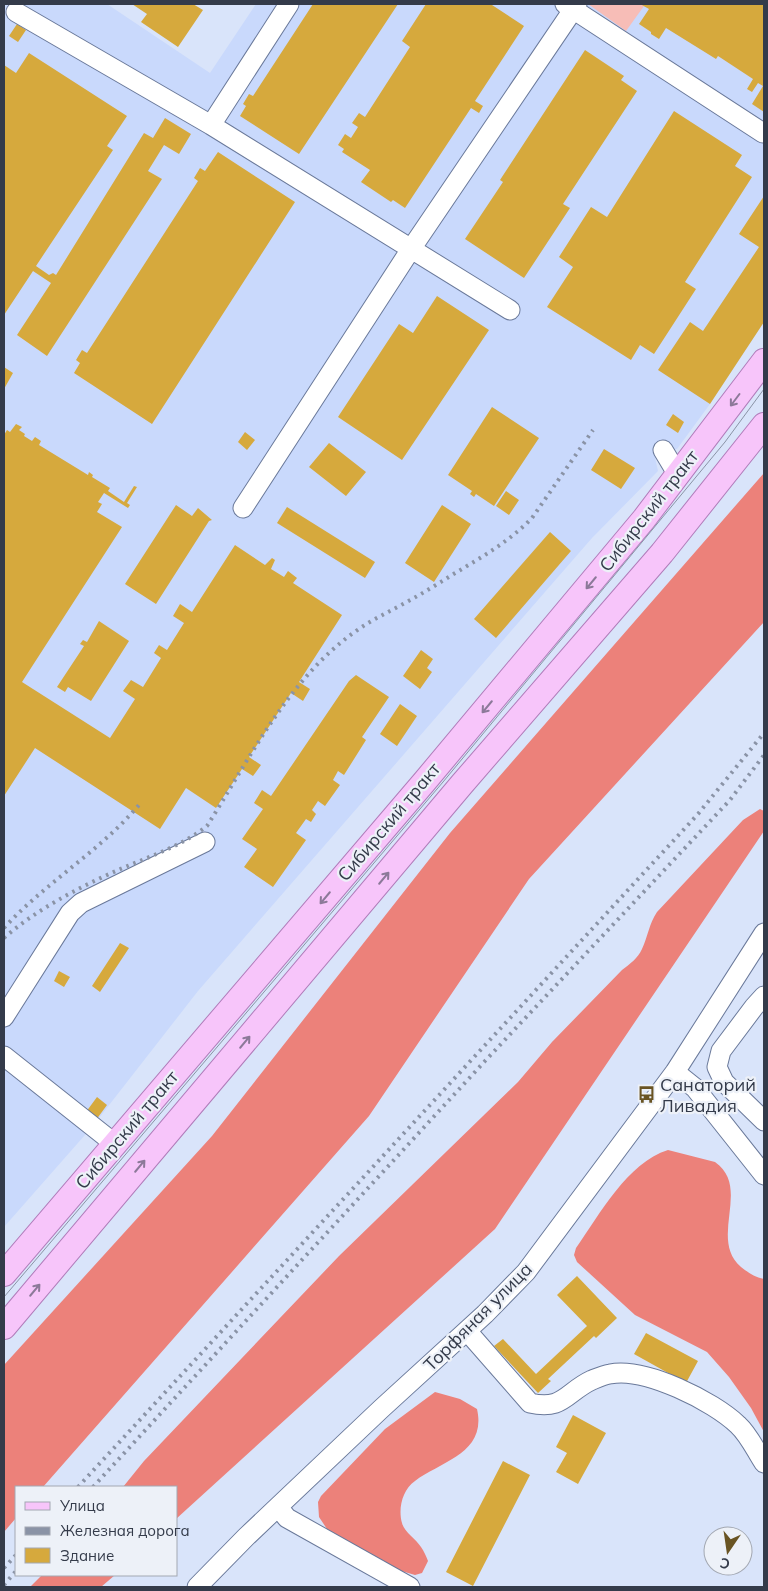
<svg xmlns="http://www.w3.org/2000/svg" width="768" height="1591" viewBox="0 0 768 1591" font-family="Mulish,sans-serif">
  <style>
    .built { fill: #c9d9fc }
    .green { fill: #f7bdb7 }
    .forest { fill: #ec817a }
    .building { fill: #d6a93d }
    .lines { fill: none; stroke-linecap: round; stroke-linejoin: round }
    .minor-casing { stroke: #6a799a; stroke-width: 21 }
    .major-casing { stroke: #b07cba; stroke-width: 26 }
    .minor { stroke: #fff; stroke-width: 19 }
    .major { stroke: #f7c5fa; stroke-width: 24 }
    .tram { stroke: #8a93a6; stroke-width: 1 }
    .rail { stroke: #8a93a6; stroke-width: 4; stroke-dasharray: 2.5 5; stroke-linecap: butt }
    .oneway { stroke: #8c7999 }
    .labels { text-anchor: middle; stroke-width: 4.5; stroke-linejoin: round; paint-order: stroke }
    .street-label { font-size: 18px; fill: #343b4a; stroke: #edf1f8 }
    .poi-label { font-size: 18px; fill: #343b4a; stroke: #edf1f8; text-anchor: start }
  </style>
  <rect width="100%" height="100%" fill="#d9e4fa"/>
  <path class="built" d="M4,4H107L210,73L256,4H764V322L710,404L677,449L654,453L658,471L592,538L198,991L92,1127L4,1227Z"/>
  <path class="green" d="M588,4H641L644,6L626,31Z"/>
  <path class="forest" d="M764,473V622L529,879L369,1116L43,1487H16V1518L4,1532V1365L212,1136L450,833Z
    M760,809L764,811V831L495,1229L176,1519V1487H123L144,1461L339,1256L518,1082L552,1042L622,970C630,964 638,958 642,949C648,936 649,924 657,912L743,820Z
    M668,1150L715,1162C752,1188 708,1238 741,1267C749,1273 754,1277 764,1279V1432L751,1408L729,1377L707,1352L635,1315L577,1262L574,1255L576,1248C600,1214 627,1163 668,1150Z
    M435,1392L460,1399L477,1409C487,1453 442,1461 415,1481C402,1490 398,1509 402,1523C404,1532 416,1539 421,1547C424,1551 426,1556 428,1561L422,1573L415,1575L388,1567L327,1529L319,1517L318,1502L321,1496L385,1429Z
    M42,1575H115L101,1587H30Z"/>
  <path class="building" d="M132,4H193L203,10L178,47L141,22L147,14Z
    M313,4H398L299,154L240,116L246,106L243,104L249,94L253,96Z
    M426,4H493L492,5L524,26L475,101L483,106L479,113L471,108L405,208L393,200L391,202L361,182L370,170L342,152L344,149L338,145L345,134L351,138L358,127L352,123L359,113L365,117L410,47L402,41Z
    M640,4H764V112L752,104L763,86L758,83L752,92L747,89L753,79L718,56L716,59L666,28L659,39L651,34V32L639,24L649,9Z
    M17,24L26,30L18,42L9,36Z
    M585,50L624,76L621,80L637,91L563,204L570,208L524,278L465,239L503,182L500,180Z
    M29,53L127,116L107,146L113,150L36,266L49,275L53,273L56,275L144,133L153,138L165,118L191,134L179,154L164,145L148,171L162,179L47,356L17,335L51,283L33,271L4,315V65L16,73Z
    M674,111L742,155L735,166L752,177L685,282L696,289L654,354L640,345L631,360L547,307L573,267L559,257L591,207L607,217Z
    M218,152L295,202L152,424L74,373L80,363L76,360L82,350L87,353L198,181L194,178L200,168L205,171Z
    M764,196V322L710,404L658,370L690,322L703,331L759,247L739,234Z
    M437,296L489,330L402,460L338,417L399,324L413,333Z
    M4,367L13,373L4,389Z
    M492,407L539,438L494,506L476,494L474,497L470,494L472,491L448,475Z
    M673,414L684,422L678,433L666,425Z
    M16,424L22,427L19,430L25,434L24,436L32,441L35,437L41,441L39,445L88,475L89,472L93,475L92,477L110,488L108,491L124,502L134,486L137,487L127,503L130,505L128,508L104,493L98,502L102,504L97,512L122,527L22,682L110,738L135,699L123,691L131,680L143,687L161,658L154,653L159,645L167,650L184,623L173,616L180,604L192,612L235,545L265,565L272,558L275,560L271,569L284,577L288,571L297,578L293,583L342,615L299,682L310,689L303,701L291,693L249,757L261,765L253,776L242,769L216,808L186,788L160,829L35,748L4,796V452H5L4,451V435L7,430L10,432Z
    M245,432L255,440L247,450L238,442Z
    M329,443L366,472L346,496L309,467Z
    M604,449L635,468L621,489L591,470Z
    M506,491L519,500L509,515L496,506Z
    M176,505L192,516L198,508L212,520L209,521L156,604L125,584Z
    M442,505L471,524L434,582L405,563Z
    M287,507L375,562L365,578L277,523Z
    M550,532L571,551L496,638L474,619Z
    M99,621L129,641L91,701L68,687L65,692L57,687L84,646L80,644L83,640L87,642Z
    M421,650L433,659L427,668L432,672L420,689L403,676Z
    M356,675L389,697L362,737L366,740L344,775L338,771L333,780L340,785L325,806L318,801L312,810L316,814L311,822L306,819L296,833L306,840L273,887L244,867L257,849L242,839L263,809L254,803L262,790L271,796L349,681Z
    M400,704L417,716L397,746L380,734Z
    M120,943L129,948L100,992L92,986Z
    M59,971L70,977L64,987L54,981Z
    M97,1097L107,1105L96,1120L86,1112Z
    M577,1276L617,1318L596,1338L594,1336L548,1379L551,1381L538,1393L494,1346L503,1339L536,1374L587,1326L557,1295Z
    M646,1333L698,1361L686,1383L634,1354Z
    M573,1415L606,1433L578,1484L556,1472L567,1453L556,1447Z
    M503,1461L530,1475L473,1586L446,1572Z"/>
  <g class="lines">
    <defs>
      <path id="minor" d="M565,4L763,133
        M16,12L211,125L510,310
        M211,125L289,4
        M663,450L678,475
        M243,508L411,249L577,4
        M764,996L754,1007L721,1051L717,1067L724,1082L764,1121
        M4,1017L70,913L81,903L205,842
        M4,1056L115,1144
        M675,1072L695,1088L764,1175
        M467,1331L530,1403C563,1411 566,1392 592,1380C597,1378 604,1375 610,1374C645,1367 713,1401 738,1425C749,1435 756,1451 764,1463
        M278,1507L287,1518L410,1587
        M197,1587L246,1537L381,1409L485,1314L526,1272L675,1072L764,933"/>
      <path id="major" d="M4,1274L425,781L644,519L764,361
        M4,1327L462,784L662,553L764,425"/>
    </defs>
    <use href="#minor" class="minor-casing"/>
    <use href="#major" class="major-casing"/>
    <use href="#minor" class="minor"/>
    <use href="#major" class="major"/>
    <path class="tram" d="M4,1297L443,782L725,442L764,389"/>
    <path class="rail" d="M4,928C45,883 99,852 139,805
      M4,938C37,909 78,888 118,870C148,857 182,846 207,826C250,758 289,678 356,631C371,620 387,613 403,604C420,595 436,585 452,575C480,558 509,542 532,518L593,430
      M78,1487L698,814L764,733
      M93,1487L485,1061L730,800L764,755
      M4,1568L16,1555
      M4,1585L16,1571"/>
  </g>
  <defs><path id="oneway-shaft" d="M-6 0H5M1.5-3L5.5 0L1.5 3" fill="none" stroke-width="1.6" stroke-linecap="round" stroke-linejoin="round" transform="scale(1.25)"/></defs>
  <g class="oneway">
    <use href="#oneway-shaft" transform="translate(735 400) rotate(127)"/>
    <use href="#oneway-shaft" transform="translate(591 583) rotate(130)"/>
    <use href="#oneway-shaft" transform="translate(487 707) rotate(130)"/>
    <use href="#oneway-shaft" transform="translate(384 878) rotate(-50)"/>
    <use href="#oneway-shaft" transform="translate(325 898) rotate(130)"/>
    <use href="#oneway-shaft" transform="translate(245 1042) rotate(-50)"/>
    <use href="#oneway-shaft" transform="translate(140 1166) rotate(-50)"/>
    <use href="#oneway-shaft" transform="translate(35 1290) rotate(-50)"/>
  </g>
  <defs>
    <symbol id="bus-bare" viewBox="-9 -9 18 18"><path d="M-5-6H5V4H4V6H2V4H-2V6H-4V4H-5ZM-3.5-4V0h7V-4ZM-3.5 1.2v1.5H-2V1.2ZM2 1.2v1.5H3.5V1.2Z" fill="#695423" stroke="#edf1f8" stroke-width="2.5" paint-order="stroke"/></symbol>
  </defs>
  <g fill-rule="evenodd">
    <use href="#bus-bare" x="634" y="1082" width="25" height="25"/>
  </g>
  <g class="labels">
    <g class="street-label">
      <text transform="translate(649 511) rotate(-52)" y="6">Сибирский тракт</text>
      <text transform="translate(389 822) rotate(-50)" y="6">Сибирский тракт</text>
      <text transform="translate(127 1130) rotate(-50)" y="6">Сибирский тракт</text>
      <text transform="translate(478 1317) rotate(-45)" y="6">Торфяная улица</text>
    </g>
    <g class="poi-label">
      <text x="660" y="1091">Санаторий<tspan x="660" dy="21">Ливадия</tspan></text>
    </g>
  </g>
  <rect width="768" height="1591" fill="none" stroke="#343b4a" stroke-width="10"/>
  <rect x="15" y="1486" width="162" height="90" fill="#edf1f8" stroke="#a3a8b2"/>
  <rect x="25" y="1502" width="25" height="8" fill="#f7c5fa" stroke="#a3a8b2"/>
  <text x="60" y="1511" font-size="15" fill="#343b4a">Улица</text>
  <rect x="25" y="1527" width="25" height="8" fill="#8a93a6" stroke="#a3a8b2"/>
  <text x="60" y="1536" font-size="15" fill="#343b4a">Железная дорога</text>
  <rect x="25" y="1548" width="25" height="15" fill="#d6a93d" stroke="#a3a8b2"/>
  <text x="60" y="1561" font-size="15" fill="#343b4a">Здание</text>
  <g transform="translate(728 1551) rotate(193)"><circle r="24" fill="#edf1f8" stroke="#a3a8b2"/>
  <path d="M0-4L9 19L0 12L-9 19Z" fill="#695423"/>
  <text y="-8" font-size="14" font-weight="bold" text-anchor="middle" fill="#343b4a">С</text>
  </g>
</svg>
